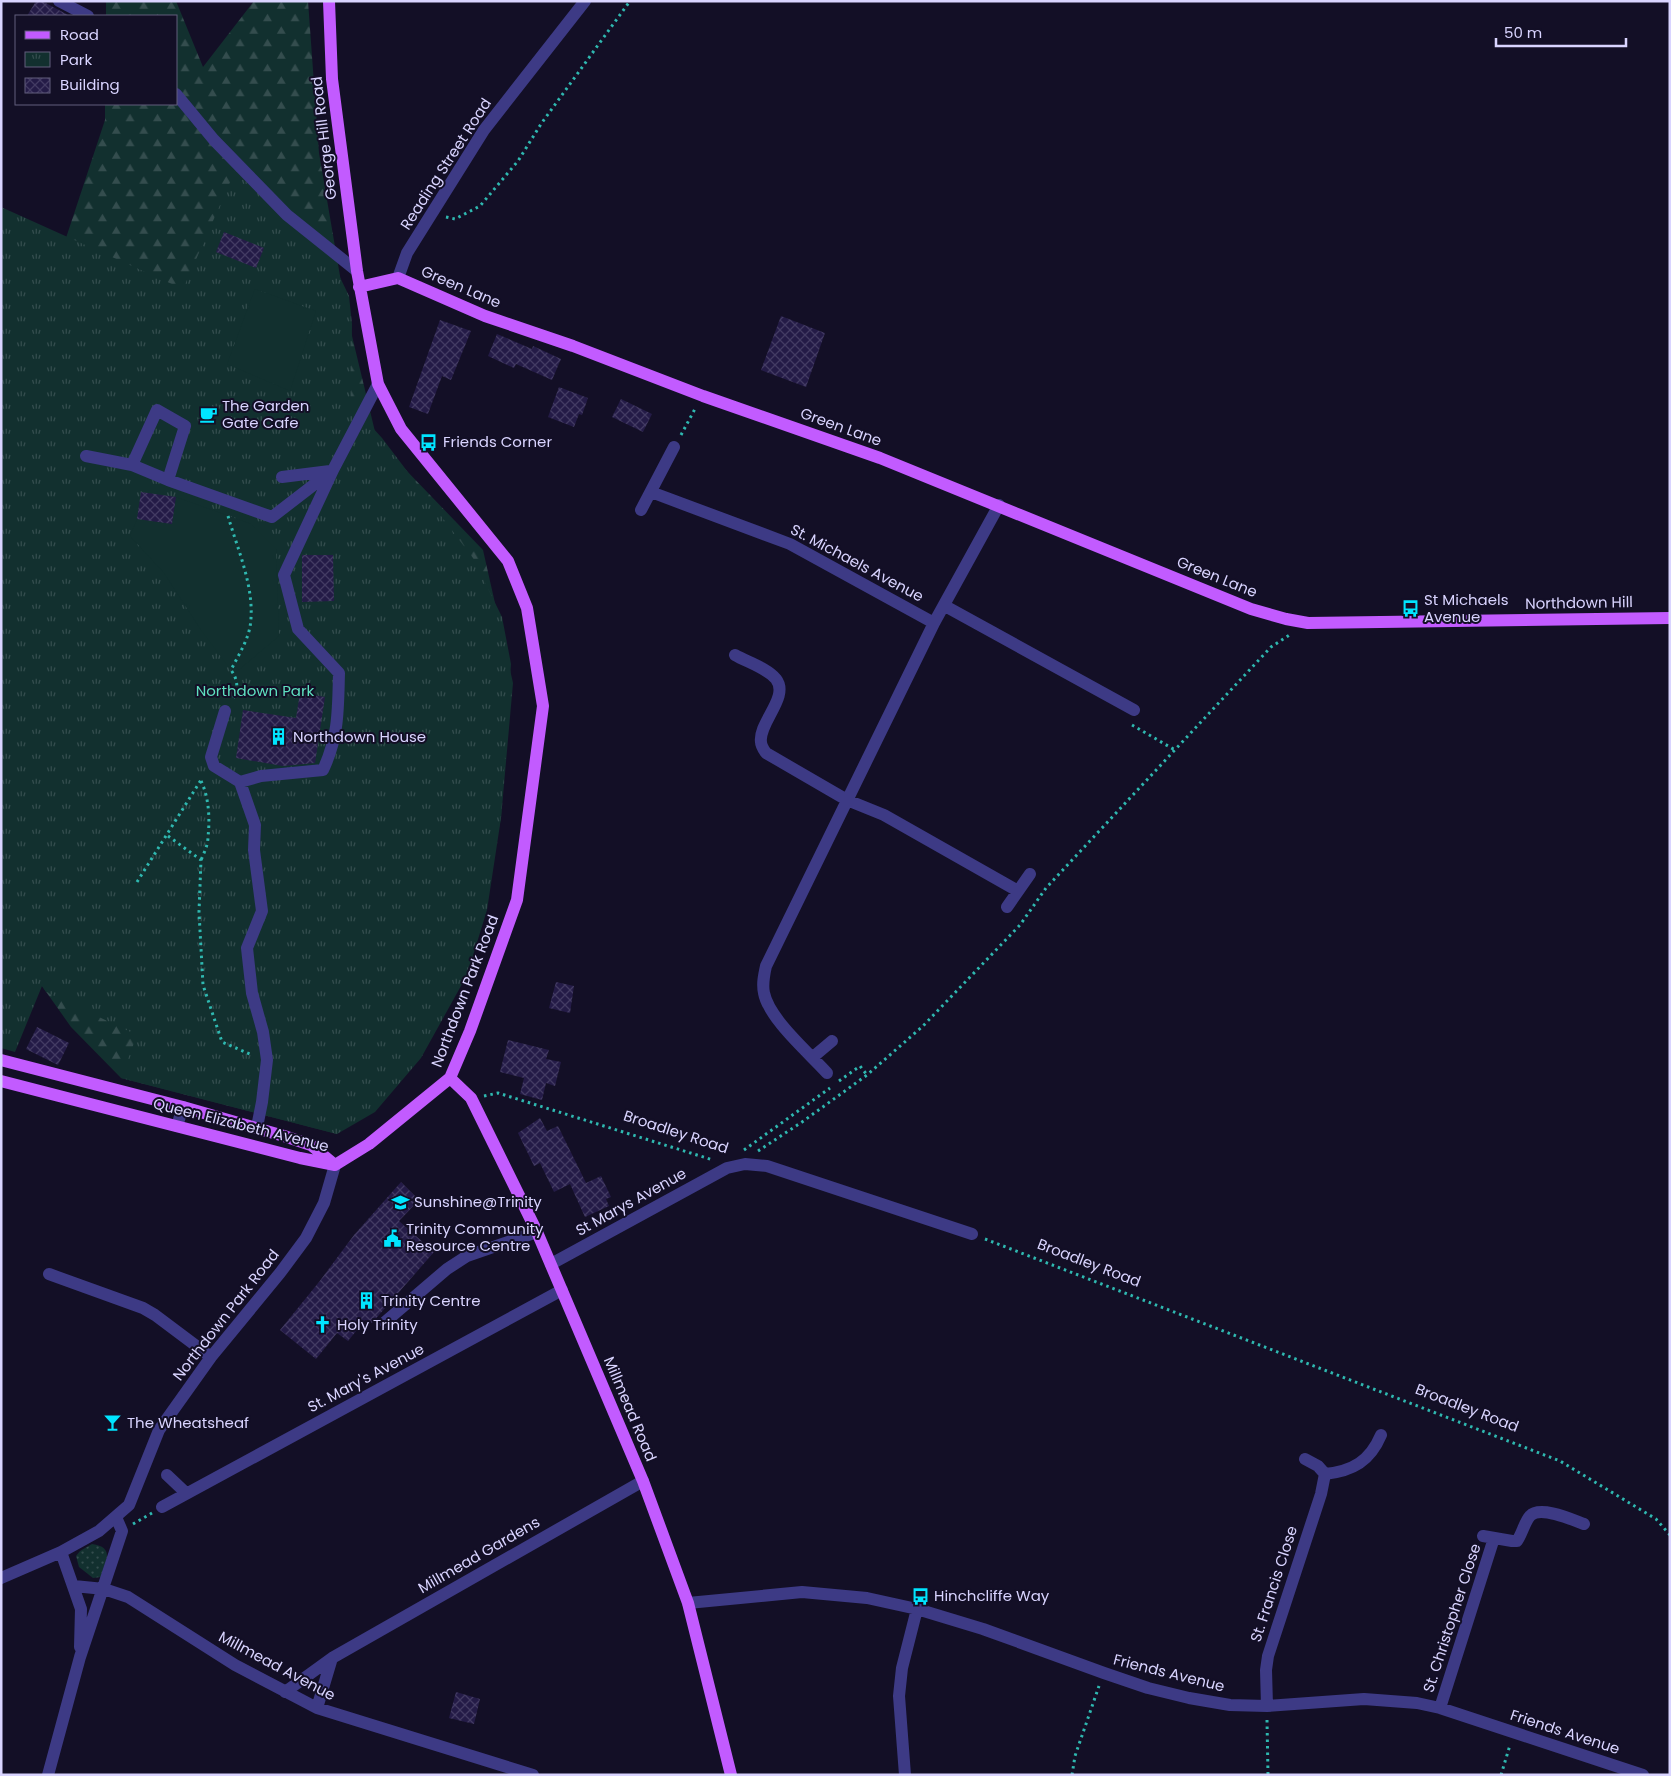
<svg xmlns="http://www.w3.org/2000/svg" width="1671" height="1776" viewBox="0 0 1671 1776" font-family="Poppins,sans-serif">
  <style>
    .grass { fill: url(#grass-dots) }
    .forest { fill: url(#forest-firs) }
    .park { fill: url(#park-tufts) }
    .garden { fill: #12302f }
    .building { fill: url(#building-cross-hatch) }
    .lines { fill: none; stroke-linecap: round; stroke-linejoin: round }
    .path { stroke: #2fb8b0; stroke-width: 3; stroke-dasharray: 2.5 4; stroke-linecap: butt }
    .minor { stroke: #3d3a85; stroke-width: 12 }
    .major { stroke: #c25bff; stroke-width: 12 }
    .labels { text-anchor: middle; stroke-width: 4; stroke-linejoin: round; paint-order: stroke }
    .street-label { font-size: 15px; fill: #d9d4ff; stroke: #130f26 }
    .poi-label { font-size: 15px; fill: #d9d4ff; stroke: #130f26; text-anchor: start }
    .park-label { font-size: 15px; fill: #5fe0c0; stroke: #130f26 }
  </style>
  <defs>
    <pattern id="grass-dots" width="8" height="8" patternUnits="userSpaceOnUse" patternTransform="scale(1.25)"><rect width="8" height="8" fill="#12302f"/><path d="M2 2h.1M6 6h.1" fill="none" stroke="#344d4e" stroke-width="1.8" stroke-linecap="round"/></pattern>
    <pattern id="forest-firs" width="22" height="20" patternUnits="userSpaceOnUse" patternTransform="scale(1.25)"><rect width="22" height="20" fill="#12302f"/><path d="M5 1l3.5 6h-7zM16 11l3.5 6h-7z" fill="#344d4e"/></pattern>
    <pattern id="park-tufts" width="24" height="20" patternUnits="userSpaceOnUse" patternTransform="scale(1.25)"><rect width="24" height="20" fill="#12302f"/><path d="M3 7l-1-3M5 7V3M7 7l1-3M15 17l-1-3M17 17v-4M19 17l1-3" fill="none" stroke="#344d4e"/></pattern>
    <pattern id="building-cross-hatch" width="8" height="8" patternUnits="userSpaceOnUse" patternTransform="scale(1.25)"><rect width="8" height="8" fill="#241b47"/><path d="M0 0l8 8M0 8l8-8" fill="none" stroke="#433b63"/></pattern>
  </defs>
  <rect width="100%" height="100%" fill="#130f26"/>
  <path class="grass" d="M92,1544C115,1547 106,1562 101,1577L93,1578L79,1567L76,1556L80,1551Z"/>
  <path class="forest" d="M106,1H176L203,67L254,1H308L319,153L346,311L377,440L483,550L513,683L501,818L472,958L468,968L337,1134L121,1078L71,1027L42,986L1,758V505L64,244L105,120V104H176V16H106Z"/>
  <path class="park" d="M235,171L336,269L349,296L352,324L351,404L382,438L473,558L502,617L511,664L501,818L487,910L467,975L421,1058L375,1112L337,1134L121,1078L137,1035L46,992L42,986L15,1052L1,1048V207L183,289Z"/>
  <path class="garden" d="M255,289L316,311L290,391L227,364Z
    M176,497L251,524L276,549L279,636L234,674L201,630L164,573L130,536L137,519L172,524Z"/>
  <path class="building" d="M36,1H42L70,16H27Z
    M224,232L264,248L256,268L216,252Z
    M781,316L825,333L806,387L761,370Z
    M440,320L471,331L451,380L442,376L428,414L409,407Z
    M497,334L532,349L533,346L561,359L552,380L516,364L514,368L488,356Z
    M559,387L588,398L582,415L579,414L574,427L548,417Z
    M621,399L652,414L643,432L612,417Z
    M141,492L176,497L172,524L137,519Z
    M302,555H333L334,601L302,602Z
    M300,693L325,697L315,763L283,766L236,758L243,710L296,718Z
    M556,982L574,986L570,1013L549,1008Z
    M37,1027L69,1043L58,1065L26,1049Z
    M508,1040L549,1050L546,1059L561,1062L555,1086L546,1083L542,1100L520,1094L524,1078L500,1072Z
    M540,1118L547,1131L558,1126L586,1183L601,1176L611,1197L606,1199L609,1206L585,1217L570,1184L554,1192L540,1163L534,1166L518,1133Z
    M401,1182L419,1200L399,1221L434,1252L372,1323L365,1320L348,1341L337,1333L316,1359L280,1330L319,1282L354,1235Z
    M456,1692L480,1699L474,1724L449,1718Z"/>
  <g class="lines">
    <path class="path" d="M446,217L455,219L480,206L518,161L541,124L630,1
      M681,435L696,407
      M228,516C238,551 256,590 250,627C247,642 238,656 231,670C238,680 239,689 232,700
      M1132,725L1175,750
      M201,781C209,797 210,819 208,837C208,845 204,853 201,860
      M168,836L201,860L199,912L203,985L222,1042L252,1055
      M137,882L201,780
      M839,1081L860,1066L867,1075
      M484,1096L498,1093L713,1160
      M744,1150L830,1088
      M758,1151L802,1122L867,1075L923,1026L1020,925L1046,888L1271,647L1291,634
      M985,1239L1560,1461L1656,1519L1670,1535
      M133,1524L152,1513
      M1267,1720L1268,1775
      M1072,1775L1075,1756L1099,1686
      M1501,1775L1510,1745"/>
    <path class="minor" d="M59,1L88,16
      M176,94L214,140L287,215L357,271
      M398,278L407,253L484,130L585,1
      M86,456L132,465L168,480L272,517L333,470L378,384
      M132,465L157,410L185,426L168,480
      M282,477L330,471
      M651,492L790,544L934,623
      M641,510L674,447
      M945,606L1134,710
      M735,655C747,662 767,668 776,679C790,697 758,723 761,742C761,746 764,750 766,753L847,800L884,815L1018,891
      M225,711L211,757L214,766L240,782
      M1007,907L1030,874
      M813,1057L832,1041
      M827,1073C809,1053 769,1019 764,993C762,984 764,975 766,966L934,623L999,505
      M177,1126L183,1107
      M257,1127L262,1102L267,1060L263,1032L252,993L247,948L262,911L254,850L255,825L240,782L261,776L323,770C339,736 338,709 339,673L298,629L284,575L333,470
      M551,1264L727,1168L745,1164L767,1166L972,1234
      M49,1274L143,1308L155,1315L211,1357
      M385,1322L447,1269L467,1256L537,1232
      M1325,1474C1353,1471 1370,1461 1381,1435
      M167,1475L186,1493
      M162,1507L562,1290
      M1483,1536L1512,1541H1517C1522,1534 1525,1521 1530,1516C1540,1505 1573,1520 1584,1524
      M61,1552L81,1609L80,1647
      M1,1578L61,1552L99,1531L129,1505L159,1430L211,1357L280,1273L306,1238L324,1203L335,1165
      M74,1586L104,1589L128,1597L235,1665L317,1708L533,1775
      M688,1603L802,1592L867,1598L917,1609L983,1629L1104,1673L1148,1688L1189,1698L1230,1705L1267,1706L1364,1699L1417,1703L1440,1708L1643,1775
      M285,1692L332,1658L643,1481
      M1267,1706L1266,1670L1268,1656L1321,1494L1325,1474L1318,1466L1305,1459
      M317,1708L332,1658
      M1440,1708L1494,1538
      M48,1775L80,1657L122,1531L116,1517
      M905,1775L899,1696L902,1668L917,1609"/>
    <path class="major" d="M329,1L332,79L357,271L378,384L401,429L508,561L527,608L543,706L517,900L470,1031L450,1078L369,1144L335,1165
      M359,287L398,278L485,316L573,346L703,396L880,458L1251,609L1286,619L1308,623L1670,618
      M1,1060L183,1107L284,1136L311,1145L335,1165
      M450,1078L471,1098L537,1232L643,1481L688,1603L731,1775
      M1,1081L300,1158L335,1165"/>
  </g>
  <defs>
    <symbol id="cafe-bare" viewBox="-9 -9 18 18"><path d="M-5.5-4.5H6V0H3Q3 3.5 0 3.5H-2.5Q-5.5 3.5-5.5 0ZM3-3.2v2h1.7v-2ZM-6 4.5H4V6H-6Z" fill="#00e5ff" stroke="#130f26" stroke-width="2.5" paint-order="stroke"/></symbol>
    <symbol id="bus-bare" viewBox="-9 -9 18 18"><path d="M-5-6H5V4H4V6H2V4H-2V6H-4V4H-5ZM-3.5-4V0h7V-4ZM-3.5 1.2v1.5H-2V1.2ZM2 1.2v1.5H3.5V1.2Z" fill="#00e5ff" stroke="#130f26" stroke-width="2.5" paint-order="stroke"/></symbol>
    <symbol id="building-bare" viewBox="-9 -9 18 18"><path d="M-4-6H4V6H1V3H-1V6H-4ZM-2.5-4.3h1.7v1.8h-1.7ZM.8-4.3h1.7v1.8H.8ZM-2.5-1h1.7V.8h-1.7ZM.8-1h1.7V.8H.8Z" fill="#00e5ff" stroke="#130f26" stroke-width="2.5" paint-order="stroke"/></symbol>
    <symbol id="school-bare" viewBox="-9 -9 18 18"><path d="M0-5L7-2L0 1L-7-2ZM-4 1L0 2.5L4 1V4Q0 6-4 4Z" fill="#00e5ff" stroke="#130f26" stroke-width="2.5" paint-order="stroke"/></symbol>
    <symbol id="civic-bare" viewBox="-9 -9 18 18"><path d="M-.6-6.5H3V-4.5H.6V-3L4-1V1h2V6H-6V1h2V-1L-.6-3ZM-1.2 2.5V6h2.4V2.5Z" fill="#00e5ff" stroke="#130f26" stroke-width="2.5" paint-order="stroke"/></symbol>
    <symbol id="church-bare" viewBox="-9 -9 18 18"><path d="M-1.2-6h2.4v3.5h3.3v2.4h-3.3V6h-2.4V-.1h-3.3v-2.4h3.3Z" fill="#00e5ff" stroke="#130f26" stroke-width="2.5" paint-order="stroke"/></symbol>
    <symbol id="bar-bare" viewBox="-9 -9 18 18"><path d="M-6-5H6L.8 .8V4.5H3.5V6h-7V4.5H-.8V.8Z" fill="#00e5ff" stroke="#130f26" stroke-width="2.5" paint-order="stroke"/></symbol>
  </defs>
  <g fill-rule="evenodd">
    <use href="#cafe-bare" x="196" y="402" width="25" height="25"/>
    <use href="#bus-bare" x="416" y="430" width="25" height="25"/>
    <use href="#bus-bare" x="1398" y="596" width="25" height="25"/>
    <use href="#building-bare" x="266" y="724" width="25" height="25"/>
    <use href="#school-bare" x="388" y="1190" width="25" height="25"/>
    <use href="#civic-bare" x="380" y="1226" width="25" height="25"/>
    <use href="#building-bare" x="354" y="1288" width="25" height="25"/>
    <use href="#church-bare" x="310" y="1312" width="25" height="25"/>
    <use href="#bar-bare" x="100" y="1410" width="25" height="25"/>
    <use href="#bus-bare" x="908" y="1584" width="25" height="25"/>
  </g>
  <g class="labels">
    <g class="street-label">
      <text transform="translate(324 138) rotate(-97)" y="5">George Hill Road</text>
      <text transform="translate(446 164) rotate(-57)" y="5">Reading Street Road</text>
      <text transform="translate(461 287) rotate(23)" y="5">Green Lane</text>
      <text transform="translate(841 427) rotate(20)" y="5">Green Lane</text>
      <text transform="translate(857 563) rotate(28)" y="5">St. Michaels Avenue</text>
      <text transform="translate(1217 577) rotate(22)" y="5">Green Lane</text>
      <text transform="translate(1579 603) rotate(-1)" y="5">Northdown Hill</text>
      <text transform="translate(465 991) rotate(-69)" y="5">Northdown Park Road</text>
      <text transform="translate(241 1125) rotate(14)" y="5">Queen Elizabeth Avenue</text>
      <text transform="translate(676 1132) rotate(18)" y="5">Broadley Road</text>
      <text transform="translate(631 1202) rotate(-29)" y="5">St Marys Avenue</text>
      <text transform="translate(1089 1263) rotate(21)" y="5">Broadley Road</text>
      <text transform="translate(226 1315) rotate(-52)" y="5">Northdown Park Road</text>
      <text transform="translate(366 1378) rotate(-28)" y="5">St. Mary's Avenue</text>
      <text transform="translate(1467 1408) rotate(21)" y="5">Broadley Road</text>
      <text transform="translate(630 1409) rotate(67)" y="5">Millmead Road</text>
      <text transform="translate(479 1555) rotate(-30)" y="5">Millmead Gardens</text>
      <text transform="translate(1274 1584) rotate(-72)" y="5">St. Francis Close</text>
      <text transform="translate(1452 1618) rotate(-72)" y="5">St. Christopher Close</text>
      <text transform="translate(277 1666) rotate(28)" y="5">Millmead Avenue</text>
      <text transform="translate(1169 1673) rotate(14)" y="5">Friends Avenue</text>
      <text transform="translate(1565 1732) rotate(18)" y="5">Friends Avenue</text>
    </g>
    <g class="poi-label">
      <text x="222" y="411">The Garden<tspan x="222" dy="17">Gate Cafe</tspan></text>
      <text x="443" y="447">Friends Corner</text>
      <text x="1424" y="605">St Michaels<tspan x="1424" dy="17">Avenue</tspan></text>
      <text x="293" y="742">Northdown House</text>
      <text x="414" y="1207">Sunshine@Trinity</text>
      <text x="406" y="1234">Trinity Community<tspan x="406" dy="17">Resource Centre</tspan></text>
      <text x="381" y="1306">Trinity Centre</text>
      <text x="337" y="1330">Holy Trinity</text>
      <text x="127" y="1428">The Wheatsheaf</text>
      <text x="934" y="1601">Hinchcliffe Way</text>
    </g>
    <g class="park-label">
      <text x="255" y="696">Northdown Park</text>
    </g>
  </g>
  <rect width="1671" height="1776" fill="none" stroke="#d9d4ff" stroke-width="5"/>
  <rect x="15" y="15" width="162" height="90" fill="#130f26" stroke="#625e7d"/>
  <rect x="25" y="31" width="25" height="8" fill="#c25bff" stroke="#625e7d"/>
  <text x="60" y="40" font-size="15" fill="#d9d4ff">Road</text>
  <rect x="25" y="52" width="25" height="15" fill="url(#park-tufts)" stroke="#625e7d"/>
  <text x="60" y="65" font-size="15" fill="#d9d4ff">Park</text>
  <rect x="25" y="78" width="25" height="15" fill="url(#building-cross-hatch)" stroke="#625e7d"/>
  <text x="60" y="90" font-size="15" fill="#d9d4ff">Building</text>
  <path d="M1496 38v8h130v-8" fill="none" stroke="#d9d4ff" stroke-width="2.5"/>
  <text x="1504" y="38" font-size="15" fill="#d9d4ff" stroke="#130f26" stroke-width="4" paint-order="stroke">50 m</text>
</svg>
